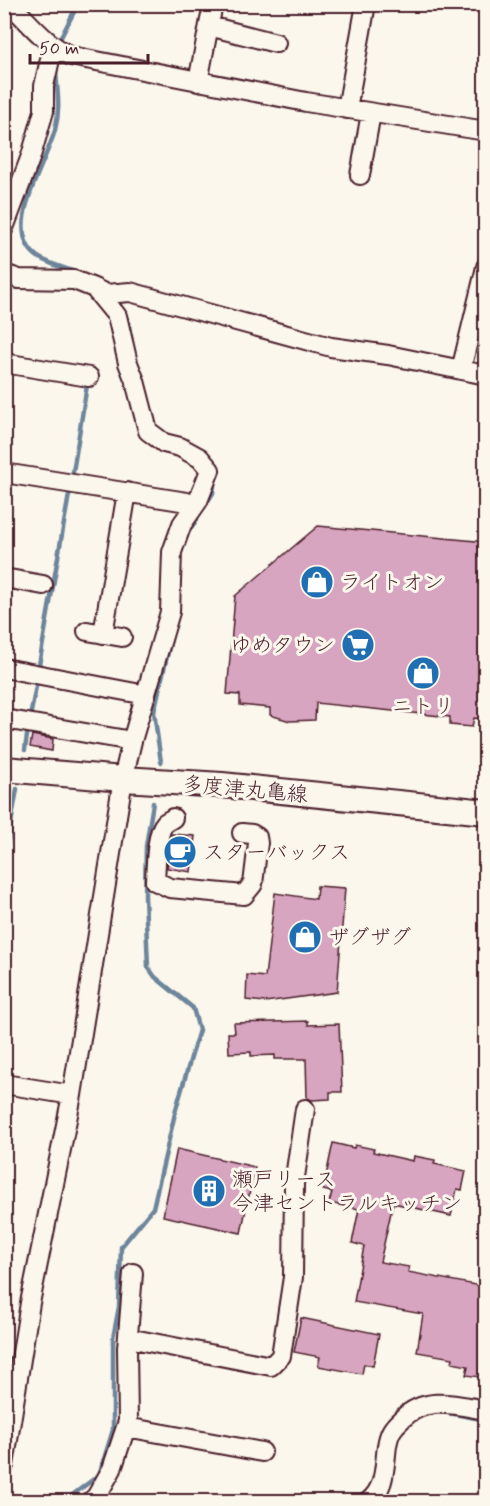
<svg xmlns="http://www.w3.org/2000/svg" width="490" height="1506" viewBox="0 0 490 1506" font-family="Mynerve,'Klee One',sans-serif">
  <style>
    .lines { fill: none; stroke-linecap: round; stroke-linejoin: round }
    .stream { stroke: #6d859b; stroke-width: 4.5 }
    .building { fill: #d8a5c0; stroke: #4a1f2b; stroke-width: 1.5 }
    .minor-casing { stroke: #4a1f2b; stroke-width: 22 }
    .major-casing { stroke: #4a1f2b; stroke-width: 28 }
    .minor { stroke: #fbf7ec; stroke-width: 18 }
    .major { stroke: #fbf7ec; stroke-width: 24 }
    .labels { text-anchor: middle; stroke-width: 6; stroke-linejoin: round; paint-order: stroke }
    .poi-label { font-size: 21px; fill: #4a1f2b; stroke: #fbf7ec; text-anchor: start }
    .street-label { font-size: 21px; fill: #4a1f2b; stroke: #fbf7ec }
  </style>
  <rect width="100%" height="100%" fill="#fbf7ec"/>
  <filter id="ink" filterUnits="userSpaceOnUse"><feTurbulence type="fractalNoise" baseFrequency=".0167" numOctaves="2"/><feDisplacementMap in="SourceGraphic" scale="12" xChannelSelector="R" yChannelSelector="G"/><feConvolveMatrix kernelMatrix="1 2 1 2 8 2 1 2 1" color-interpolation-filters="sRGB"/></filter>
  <g filter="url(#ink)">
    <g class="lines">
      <path class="stream" d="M57,45L78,4
        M56,70C57,93 61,107 55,130C47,162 0,231 38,257C49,264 63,268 76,272
        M116,297L128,321L132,342
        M72,478L87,385
        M206,504L213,493L215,478
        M187,534L197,519
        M39,665L70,489
        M30,717L37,681
        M25,750L28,728
        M161,762L154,712L171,639
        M4,863L17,789
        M449,1413L486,1420
        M63,1502L99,1475L113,1430V1338L119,1307L121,1247L153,1208L176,1109L199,1030L193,1008L155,977L148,967L145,896L146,846L153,803"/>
    </g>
    <path class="building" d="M318,526L486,542V719L474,718L472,727L450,725V717L316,703L315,720L290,721L270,715V708L240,705V695L227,694L235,596Z
      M32,735L53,739L52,751L30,747Z
      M172,834L195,836L191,872L167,868Z
      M317,886L345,888L337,992L265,1002L246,1000L247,975L265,977L275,893L316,899Z
      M308,1021V1025L339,1024L342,1092H330V1099L312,1100L307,1098L306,1059H275V1055L251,1056V1052L229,1053L228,1033H235L234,1023Z
      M333,1143L354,1148L355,1145L374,1149L373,1152L413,1161L414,1156L435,1160L434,1164L466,1171L462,1190L457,1189L451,1216L393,1203L380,1262L409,1267L408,1272L486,1287V1378L466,1375L468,1366L452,1363L453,1358L417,1352L423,1314L354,1302L364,1246L352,1243L359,1209L329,1203L332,1192L323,1190Z
      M177,1149L255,1167L241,1233L163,1216Z
      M301,1318L379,1334L373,1366L364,1364L362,1374L318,1366L320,1357L294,1352Z"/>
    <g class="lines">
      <defs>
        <path id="minor" d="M10,4C30,23 45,44 71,56L306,102L486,131
          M209,26L276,43
          M198,82L213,4
          M347,109L366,4
          M360,175L371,113
          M4,228L31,156L44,111V86L53,46
          M4,274L19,279L74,280L94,288L117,316L128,363L135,381L148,431L164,443L180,447L200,458L210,470L198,501L182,524L172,552L170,612L132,741L123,779L72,1095L30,1303L4,1465
          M94,288L106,294L130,292L331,347L388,355L486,375
          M4,363L89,377
          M461,370L486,267
          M4,473L187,502
          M4,578L43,585
          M87,631L122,637
          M103,634L127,492
          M4,668L146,695
          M4,719L132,741
          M173,818C171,820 167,821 165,823C156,832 156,867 155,881L170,888L244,895L253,884L258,843L257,837L252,834L242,833
          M4,1084L72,1095
          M128,1338L271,1366L281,1356L293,1277L294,1184L305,1109
          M126,1427L262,1452
          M90,1502L96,1497L112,1469L128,1421L127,1348L133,1273
          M368,1502C386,1488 384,1467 387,1446C389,1433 392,1428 402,1419C426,1395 456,1405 486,1410"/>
        <path id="major" d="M4,769L123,779L222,785L486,812"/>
      </defs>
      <use href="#minor" class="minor-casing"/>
      <use href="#major" class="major-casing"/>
      <use href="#minor" class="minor"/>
      <use href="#major" class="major"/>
    </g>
  </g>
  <defs>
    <symbol id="shop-disc" viewBox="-11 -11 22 22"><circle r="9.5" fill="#1f6fb2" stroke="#fbf7ec"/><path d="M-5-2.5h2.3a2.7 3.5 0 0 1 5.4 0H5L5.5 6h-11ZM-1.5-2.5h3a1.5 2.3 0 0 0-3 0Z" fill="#fff"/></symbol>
    <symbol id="supermarket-disc" viewBox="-11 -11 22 22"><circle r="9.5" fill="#1f6fb2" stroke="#fbf7ec"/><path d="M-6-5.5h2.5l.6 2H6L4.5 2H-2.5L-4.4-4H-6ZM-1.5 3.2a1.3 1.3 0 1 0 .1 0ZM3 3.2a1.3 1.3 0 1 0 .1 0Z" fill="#fff"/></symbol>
    <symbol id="cafe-disc" viewBox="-11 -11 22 22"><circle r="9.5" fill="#1f6fb2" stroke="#fbf7ec"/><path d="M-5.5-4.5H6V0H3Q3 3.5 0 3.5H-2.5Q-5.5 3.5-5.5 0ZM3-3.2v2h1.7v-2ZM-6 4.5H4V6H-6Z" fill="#fff"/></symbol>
    <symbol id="building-disc" viewBox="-11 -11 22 22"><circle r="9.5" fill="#1f6fb2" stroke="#fbf7ec"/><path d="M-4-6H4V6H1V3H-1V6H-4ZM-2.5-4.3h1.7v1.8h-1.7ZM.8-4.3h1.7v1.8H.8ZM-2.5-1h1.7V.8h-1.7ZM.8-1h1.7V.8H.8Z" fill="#fff"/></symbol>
  </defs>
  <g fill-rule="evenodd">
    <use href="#shop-disc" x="298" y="563" width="38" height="38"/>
    <use href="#supermarket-disc" x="339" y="626" width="38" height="38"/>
    <use href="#shop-disc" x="404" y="654" width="38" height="38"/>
    <use href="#cafe-disc" x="161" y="833" width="38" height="38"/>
    <use href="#shop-disc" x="286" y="918" width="38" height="38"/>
    <use href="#building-disc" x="190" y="1172" width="38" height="38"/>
  </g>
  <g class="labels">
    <g class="poi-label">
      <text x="340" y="589">ライトオン</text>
      <text x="335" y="652" text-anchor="end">ゆめタウン</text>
      <text x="423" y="713" text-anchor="middle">ニトリ</text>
      <text x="203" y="859">スターバックス</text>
      <text x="328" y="944">ザグザグ</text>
      <text x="232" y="1186">瀬戸リース<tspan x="232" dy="24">今津セントラルキッチン</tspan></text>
    </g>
    <g class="street-label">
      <text transform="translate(245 789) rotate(5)" y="7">多度津丸亀線</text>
    </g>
  </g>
  <rect width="490" height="1506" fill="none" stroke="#fbf7ec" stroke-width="24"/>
  <rect x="12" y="12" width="466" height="1482" fill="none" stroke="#4a1f2b" stroke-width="2" filter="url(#ink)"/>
  <path d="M30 54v9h118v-9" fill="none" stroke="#4a1f2b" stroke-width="3"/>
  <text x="39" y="54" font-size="18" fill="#4a1f2b" stroke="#fbf7ec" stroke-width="4.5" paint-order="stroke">50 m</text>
</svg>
